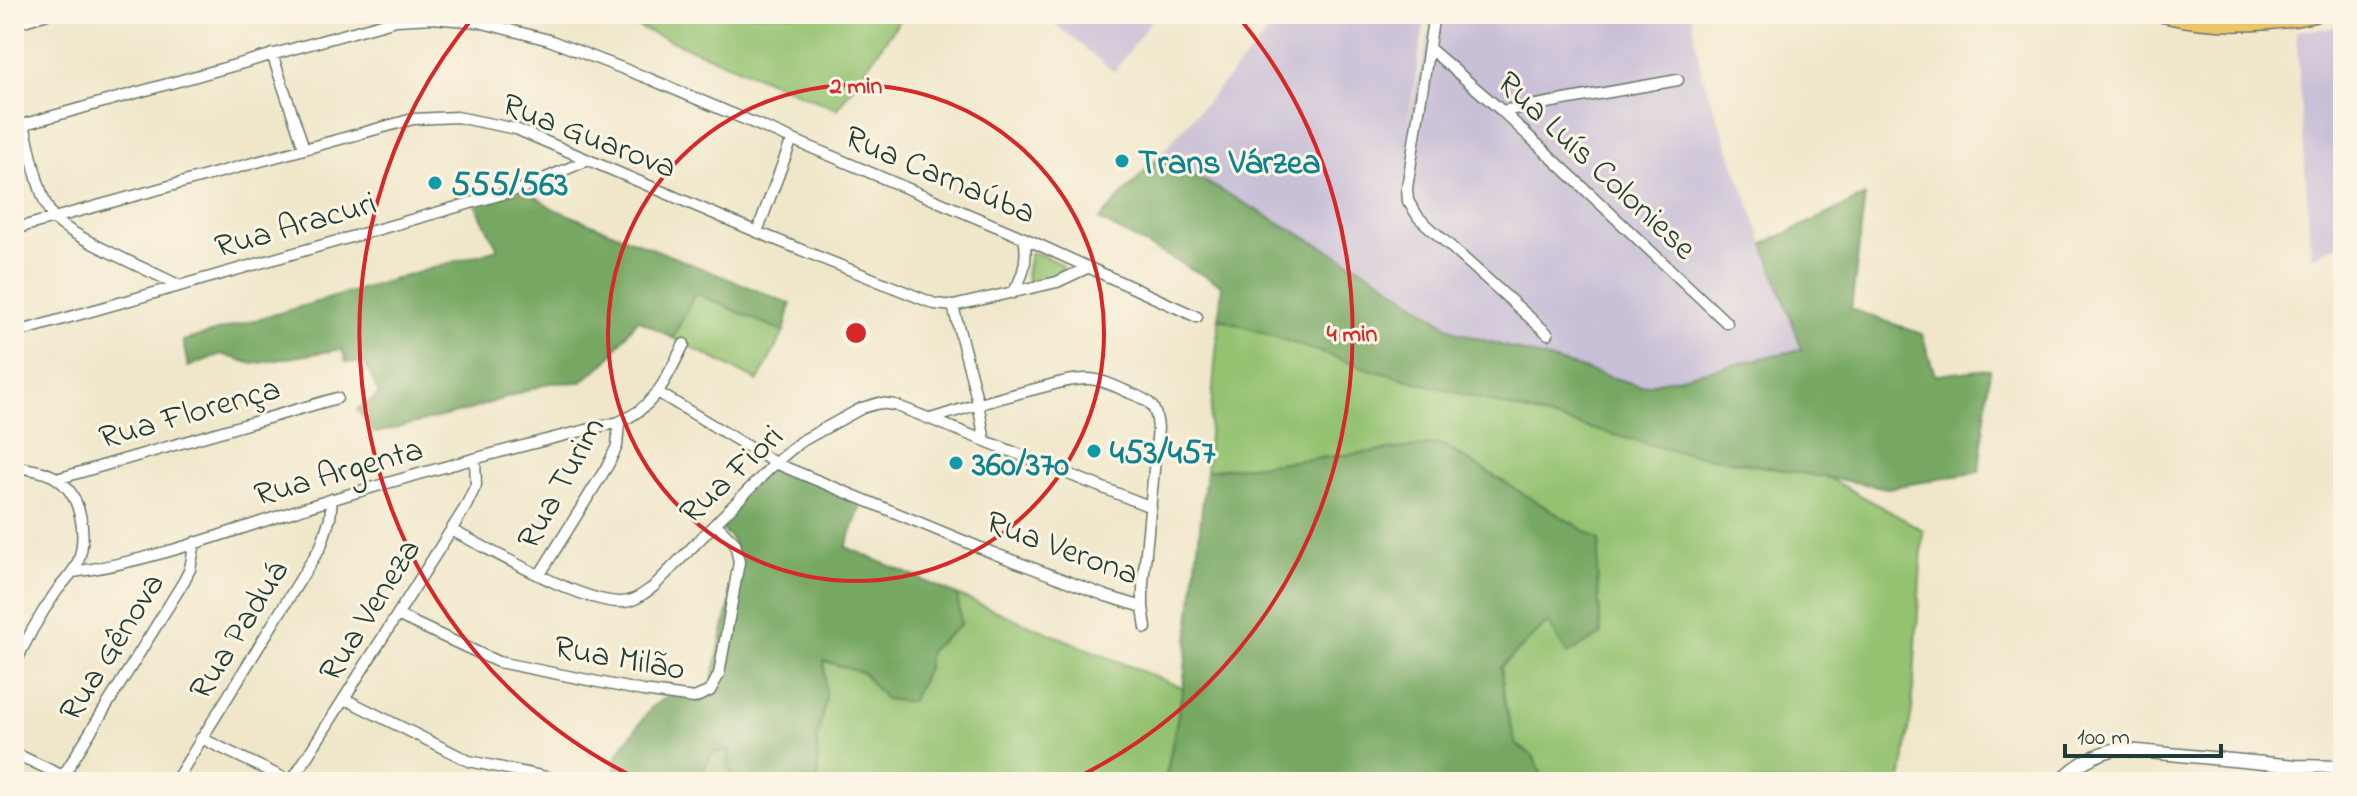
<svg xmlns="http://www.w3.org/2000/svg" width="2357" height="796" viewBox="0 0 2357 796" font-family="'Indie Flower',sans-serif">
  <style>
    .industrial { fill: #c9bfd7 }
    .green { fill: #94c271; stroke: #5a8052; stroke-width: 2 }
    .forest { fill: #77a863; stroke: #4b724c; stroke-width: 2 }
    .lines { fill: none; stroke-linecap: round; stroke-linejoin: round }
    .minor-casing { stroke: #687868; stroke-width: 13 }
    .tertiary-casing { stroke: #687868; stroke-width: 15 }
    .primary-casing { stroke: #687868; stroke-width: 19 }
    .minor { stroke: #fff; stroke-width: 10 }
    .tertiary { stroke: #fff; stroke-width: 12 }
    .primary { stroke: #ecc569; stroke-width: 16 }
    .ring { fill: none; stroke: #d62828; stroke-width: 4 }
    .culture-dot { fill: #0f9aa8; stroke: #fcf5e5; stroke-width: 3 }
    .labels { text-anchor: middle; stroke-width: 6; stroke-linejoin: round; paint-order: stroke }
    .street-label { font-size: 34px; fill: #1f3d34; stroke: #fcf5e5 }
    .culture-label { font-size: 34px; font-weight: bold; fill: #0d838f; stroke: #fcf5e5; text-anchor: start }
    .centre { fill: #d62828; stroke: #fcf5e5; stroke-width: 4 }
    .ring-label { font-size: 24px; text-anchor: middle; font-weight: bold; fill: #d62828; stroke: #fcf5e5; stroke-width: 6; stroke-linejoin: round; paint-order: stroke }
  </style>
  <rect width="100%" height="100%" fill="#fcf5e5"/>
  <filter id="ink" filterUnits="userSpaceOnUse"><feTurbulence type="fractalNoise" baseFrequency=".0125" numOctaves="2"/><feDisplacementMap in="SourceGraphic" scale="16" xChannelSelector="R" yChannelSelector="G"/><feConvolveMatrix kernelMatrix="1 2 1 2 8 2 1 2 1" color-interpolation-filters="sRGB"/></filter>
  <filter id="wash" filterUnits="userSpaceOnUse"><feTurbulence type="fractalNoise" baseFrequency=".006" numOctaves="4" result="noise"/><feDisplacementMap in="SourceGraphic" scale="32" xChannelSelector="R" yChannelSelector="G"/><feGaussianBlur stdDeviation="1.8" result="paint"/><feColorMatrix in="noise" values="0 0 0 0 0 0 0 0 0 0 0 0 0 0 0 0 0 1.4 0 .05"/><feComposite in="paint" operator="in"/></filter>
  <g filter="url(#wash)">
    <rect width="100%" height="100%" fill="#f0e7ca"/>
    <path class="industrial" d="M1043,14H1156L1114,72Z
      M1284,14H1426L1407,128L1434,14H1691L1702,75L1802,349L1641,386L1456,332L1381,279L1159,156Z
      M2342,27L2343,241L2311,258L2296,31Z"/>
    <path class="green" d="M606,14H904L837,109Z
      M1030,253H1037L1063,265C1060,281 1042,282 1029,283L1026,275Z
      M695,293L784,332L758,381L673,338Z
      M1219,318L1674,451L1829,478L1923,530L1912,710L1901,782H1545L1533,756L1516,745L1505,705L1501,667L1548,621L1601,635L1597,572L1600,540L1441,444L1206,471Z
      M957,595L1183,688L1165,782H818L817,739L826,699L823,660L863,673L885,699L926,671L929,651L961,624Z
      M731,751L728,770L745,782L698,781L713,752Z"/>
    <path class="forest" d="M1159,156L1381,279L1456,332L1641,386L1802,349L1764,244L1865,196L1851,309L1922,334L1935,375L1990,369L1979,472L1888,488L1674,451L1372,370L1219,318L1222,285L1099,220Z
      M526,190L554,209L791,304L784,332L695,293L673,338L638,319L607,361L581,382L549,383L469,410L375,433L357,409L379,395L365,363L346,362L342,349L253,364L221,354L188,367L183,341L498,249L474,202Z
      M1441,444L1600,540L1597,572L1601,635L1567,654L1548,622L1501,667L1505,705L1516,744L1533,756L1545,782H1165L1183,688L1206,471Z
      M775,463L863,500L846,547L957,595L961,624L929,651L926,671L911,702L885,699L863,673L824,661L826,699L817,739L818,782H745L728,770L730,751L713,752L698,780L702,782H615L616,756L652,707L669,695L704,696L710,691L739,562L730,537L716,524Z"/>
  </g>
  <g filter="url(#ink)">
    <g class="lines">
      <defs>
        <path id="minor" d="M1434,14L1407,188L1408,201L1419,218L1548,334
          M14,24L47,14
          M1429,48L1502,111L1727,323
          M272,54L304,148
          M1502,111L1678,80
          M24,124C30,148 39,200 54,218C69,236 153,272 178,285
          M14,127L396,20L432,18L479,22L549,40L650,79L1024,238L1197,317
          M14,229L413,119L457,117L516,129L757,232L935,304L953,306L1057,282L1087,268
          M757,232L792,139
          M1013,293C1024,276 1028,257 1024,238
          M953,306L978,403L985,441
          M14,333L520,189L588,160
          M659,393L775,463L993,553L1106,596L1143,607V583L1158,428C1156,405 1151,401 1130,393C1117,387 1103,380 1089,379C1072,378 1055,384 1039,388C1003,397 967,407 931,419
          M14,466C27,469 44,470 56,478C81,494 88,534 78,562C73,574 64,581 56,592C40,615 25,641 14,667
          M57,479L337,398
          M451,530C492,550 577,601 619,602C633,603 643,594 653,587L775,463L800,442L862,408L879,403L895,405L1151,507
          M73,572C161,560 246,525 330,500C426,471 522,445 619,422
          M540,574L608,465L617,446L619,422C656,407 667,377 684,344
          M1143,607L1146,628
          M397,615L498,662L643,691L694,698L710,691L719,674L739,562L735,543L716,524
          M345,699L469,761L570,782
          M201,738L292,782
          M14,753L76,782
          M63,776L184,581L190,569L195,542
          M175,782L321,546L330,518L332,499
          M291,782L465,508L476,485L475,460"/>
        <path id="tertiary" d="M2060,782C2076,764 2094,754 2117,749L2295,766L2343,767"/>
        <path id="primary" d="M2163,14C2211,26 2266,25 2314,14"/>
      </defs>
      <use href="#minor" class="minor-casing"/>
      <use href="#tertiary" class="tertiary-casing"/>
      <use href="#primary" class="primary-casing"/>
      <use href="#minor" class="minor"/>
      <use href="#tertiary" class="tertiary"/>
      <use href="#primary" class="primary"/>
    </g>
  </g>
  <g class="ring">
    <circle cx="856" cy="333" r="248"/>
    <path d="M642 781A496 496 0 0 1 476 14M1236 14A496 496 0 0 1 1070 781"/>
  </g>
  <g class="culture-dot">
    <circle cx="1122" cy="161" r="8"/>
    <circle cx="435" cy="183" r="8"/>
    <circle cx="1094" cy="451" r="8"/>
    <circle cx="956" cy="463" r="8"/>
  </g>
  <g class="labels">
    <g class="street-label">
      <text transform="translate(590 134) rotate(21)" y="12">Rua Guarova</text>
      <text transform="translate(1598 164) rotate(43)" y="12">Rua Luís Coloniese</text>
      <text transform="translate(941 173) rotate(23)" y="12">Rua Carnaúba</text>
      <text transform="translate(295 223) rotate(-16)" y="12">Rua Aracuri</text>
      <text transform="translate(189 411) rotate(-16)" y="12">Rua Florença</text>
      <text transform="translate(338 470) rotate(-16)" y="12">Rua Argenta</text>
      <text transform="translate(730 473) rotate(-43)" y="12">Rua Fiori</text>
      <text transform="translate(559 482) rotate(-61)" y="12">Rua Turim</text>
      <text transform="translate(1063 546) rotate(20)" y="12">Rua Verona</text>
      <text transform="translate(368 609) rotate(-58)" y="12">Rua Veneza</text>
      <text transform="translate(237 629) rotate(-58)" y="12">Rua Paduá</text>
      <text transform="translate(110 646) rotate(-58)" y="12">Rua Gênova</text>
      <text transform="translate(620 656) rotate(10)" y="12">Rua Milão</text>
    </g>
    <g class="culture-label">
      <text x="1138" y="173">Trans Várzea</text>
      <text x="451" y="195">555/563</text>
      <text x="1110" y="463">453/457</text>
      <text x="972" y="475">360/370</text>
    </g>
  </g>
  <circle cx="856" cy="333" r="12" class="centre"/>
  <g class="ring-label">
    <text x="856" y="93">2 min</text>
    <text x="1352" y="341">4 min</text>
  </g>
  <rect width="2357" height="796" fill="none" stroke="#fcf5e5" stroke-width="48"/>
  <path d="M2065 744v12h156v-12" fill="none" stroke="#1f3d34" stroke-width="4"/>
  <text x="2077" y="744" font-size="24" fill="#1f3d34" stroke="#fcf5e5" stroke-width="6" paint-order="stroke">100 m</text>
</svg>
